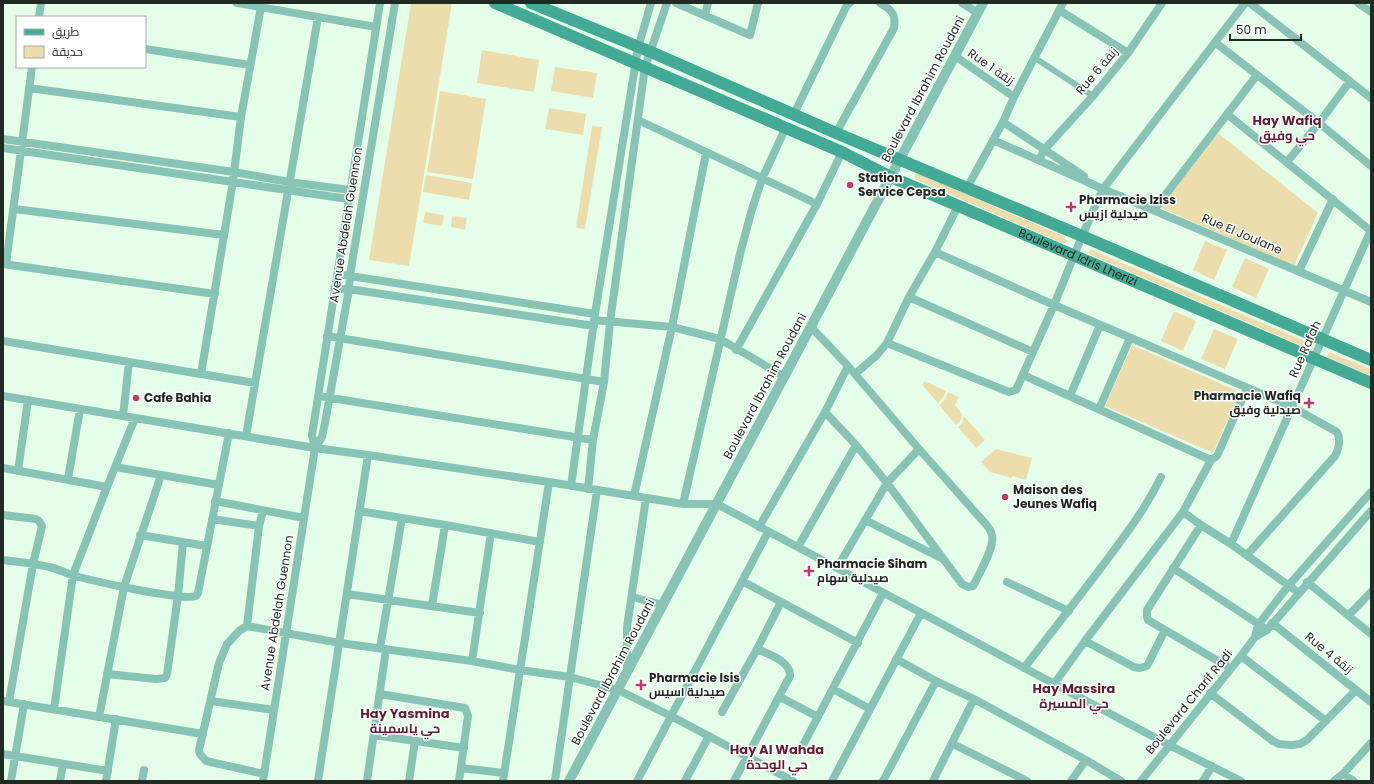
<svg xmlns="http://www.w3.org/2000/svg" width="1374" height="784" viewBox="0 0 1374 784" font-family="Poppins,Cairo,sans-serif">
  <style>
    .green { fill: #eeddac }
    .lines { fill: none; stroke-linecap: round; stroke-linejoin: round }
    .pedestrian { stroke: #87c4b6; stroke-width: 6 }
    .minor { stroke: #87c4b6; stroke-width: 8 }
    .tertiary { stroke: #87c4b6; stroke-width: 10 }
    .secondary { stroke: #43aa96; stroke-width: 12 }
    .poi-dot { fill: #c53867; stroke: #fff; stroke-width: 1.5 }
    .labels { text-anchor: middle; stroke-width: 3; stroke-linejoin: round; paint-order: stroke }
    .street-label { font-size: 12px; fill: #202922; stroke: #fff }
    .poi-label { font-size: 12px; font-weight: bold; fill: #202922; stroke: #fff; text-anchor: start }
    .neighbourhood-label { font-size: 13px; font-weight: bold; fill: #621e33; stroke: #fff }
  </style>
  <rect width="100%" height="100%" fill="#e5fee9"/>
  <path class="green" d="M411,3H452L409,266L369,260Z
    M482,50L539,60L534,92L477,83Z
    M555,67L597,73L593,98L551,91Z
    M440,91L486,99L473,179L427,172Z
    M549,108L586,114L583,135L545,129Z
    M592,126L602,127L585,229L576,228Z
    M1218,133L1318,213L1294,266L1161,208Z
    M917,173L1065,237L1067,241L1065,243H1062L915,179L914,175Z
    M426,175L472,183L469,200L423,192Z
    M425,212L444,215L442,226L423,223Z
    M452,216L467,218L465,230L451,227Z
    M1205,241L1227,250L1214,280L1193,270Z
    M1090,249L1312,344L1314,345L1312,350L1309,349L1091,255L1088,253Z
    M1245,258L1269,269L1256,298L1232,287Z
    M1174,311L1196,321L1183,351L1161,341Z
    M1214,329L1238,339L1225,369L1201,359Z
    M1132,345L1240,392L1213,453L1105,406Z
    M1329,352L1371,369V376L1329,358L1327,356Z
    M924,381L946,391L944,396L938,403L922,385Z
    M948,392L959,397L955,405L962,414L961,420L956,425L939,405L944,401Z
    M964,416L985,440L976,448L958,427L962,424Z
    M996,449L1032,458L1026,480L1012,476V478L990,472L981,462Z"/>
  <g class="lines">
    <path class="pedestrian" d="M1035,58L1093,96"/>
    <path class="minor" d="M237,3L376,27
      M676,3L750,35L758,3
      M962,3L978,13
      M1250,3L1371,98
      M1358,3L1371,12
      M1059,10L1128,53
      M705,15L708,3
      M39,17L41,3
      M1216,43L1319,123L1371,166
      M145,49L250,65
      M955,56L1014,97
      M29,88L241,117
      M794,114L847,5L850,3
      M1227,114L1371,231
      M638,120L817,204
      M1003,122L1084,176
      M836,133L894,28C896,14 892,10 880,3
      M3,139L234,172L289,182L350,190
      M993,140L1103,189L1371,302
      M3,148C118,165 233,182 348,199
      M1039,160L1044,150L1093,96L1128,53L1162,3
      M1287,162L1319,123L1350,81
      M967,188L1003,122L1014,97L1063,3
      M14,209L224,235
      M1154,210L1257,75
      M935,252L1054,305L1292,407L1337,432C1341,439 1339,449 1335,456L1247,555
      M3,264L215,294
      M6,264L32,67
      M1299,271L1333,199
      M337,274L595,314
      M334,289H349L594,326
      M909,297L1033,352
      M594,320L672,327L720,339L785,377
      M811,327L848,366L919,449L983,521C987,525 991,530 992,535C995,547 979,574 973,586L968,587L962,584L887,483L856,445L825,412
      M327,336L604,382
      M3,341L255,383
      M887,343L1009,392L1016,390L1054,305L1082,236L1103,189L1245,3
      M736,350L817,204L842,152
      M201,374L233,181L241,117L261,7
      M855,374L877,355L887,343L909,297L935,252L958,206
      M1023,375L1211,460
      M1247,388L1217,456L1211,460L1183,512L1201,525L1231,544L1299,593
      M3,396L315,448L368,455L549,482L683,504H717L1169,745L1241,781
      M1070,396L1100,325
      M325,397L593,440
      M1099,409L1130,338
      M123,416L129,362
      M246,436L318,17
      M315,448L322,437L325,423L349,289L350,275L395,3
      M115,467L219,485
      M3,468L107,487
      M18,471L28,400
      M68,479L80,409
      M571,486L595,314L638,48L651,3
      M588,489L593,440L604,382L610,322L645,67L667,3
      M634,496L672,327L706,153
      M215,501L304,518
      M683,504L740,254L752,209L762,179L786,127
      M359,511L445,525L540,542
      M3,515L36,519L39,521L42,526L33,564L9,702
      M212,519L259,526
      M865,520L943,559
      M1201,525L1147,610V617L1148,620L1230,668
      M759,527L825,412L848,366
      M140,535L207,546
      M1231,544L1371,230
      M798,547L856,445
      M3,560C18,562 34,563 49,567C58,569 66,573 75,576C94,581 181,601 196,596L198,593L229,433
      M837,568L887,483L919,449
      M1173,568L1263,627
      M742,581L858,643
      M1007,582L1069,611
      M1307,582L1371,634
      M347,594L480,613
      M632,597L663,605
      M432,606L445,525
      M1349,615L1371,592
      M1272,623L1371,702
      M247,626L259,526L263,511
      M1255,637L1267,630L1371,511
      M1085,641L1134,667L1140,668L1147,666L1165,630
      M380,648L402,518
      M1241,656L1326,721
      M896,659L936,681L974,699L1086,760L1121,781
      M472,661L491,533
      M1024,668C1051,633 1079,597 1106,561C1126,534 1146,508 1161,477
      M627,673V627L646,498
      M107,674L156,679L165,678L167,674L178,596L183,542
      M1054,684L1085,641L1183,512
      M833,689L870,709
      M1210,693L1273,741L1279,744L1292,745L1300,744L1307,740L1356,690
      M380,694L465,708L468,716L459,781
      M780,697L818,717
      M3,701L203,734
      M211,701L274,710
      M54,709L73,575L107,487L135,418
      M722,712L757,649L781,602
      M99,717L124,587L161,475
      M374,735L464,748
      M953,744L1027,781
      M802,747L883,593
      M3,754L108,771
      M461,768L504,773
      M264,774L206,761L200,754L199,750L219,663L227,644L239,631L247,626L340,643L472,661L520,670L570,677L618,690L671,716L793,781
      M1343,774L1354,781
      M11,781L24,704
      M60,781L63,764
      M106,781L116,719
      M142,781L144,770
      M263,781L315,448L312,435L380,3
      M318,781L368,455
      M367,781L386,649
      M409,781L415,741
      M503,781L549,482
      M555,781L597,490
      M637,781L768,532
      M685,781L709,736
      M734,781L790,676C791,661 768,654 757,649
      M832,781L921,613
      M883,781L936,681
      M933,781L974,699
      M1071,781L1086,760
      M1141,781L1241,656L1255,637L1258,625L1289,585L1371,492
      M1203,781L1212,766
      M1334,781L1343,774L1371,743"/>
    <path class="tertiary" d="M569,781L983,3"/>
    <g class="secondary">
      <path id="s1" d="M495,3L842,152L891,177L1371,383"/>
      <path d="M531,3L651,52L836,133L1082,236L1371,360"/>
    </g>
  </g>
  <g class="poi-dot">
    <circle cx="850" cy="185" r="4"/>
    <path d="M1069 201h4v4h4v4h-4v4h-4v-4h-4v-4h4z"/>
    <circle cx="136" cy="398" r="4"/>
    <path d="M1307 397h4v4h4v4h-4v4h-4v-4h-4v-4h4z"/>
    <circle cx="1005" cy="497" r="4"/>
    <path d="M807 565h4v4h4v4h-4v4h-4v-4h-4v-4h4z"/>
    <path d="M639 679h4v4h4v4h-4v4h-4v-4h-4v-4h4z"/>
  </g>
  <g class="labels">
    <g class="street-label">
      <text transform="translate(991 67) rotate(35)" y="4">Rue 1 زنقة</text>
      <text transform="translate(1097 71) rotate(-50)" y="4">Rue 6 زنقة</text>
      <text transform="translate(923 89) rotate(-62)" y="4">Boulevard Ibrahim Roudani</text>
      <text transform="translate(346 225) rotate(-81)" y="4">Avenue Abdelah Guennon</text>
      <text transform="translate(1242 234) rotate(23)" y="4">Rue El Joulane</text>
      <text dy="4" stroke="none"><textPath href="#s1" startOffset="636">Boulevard Idris Lherizi</textPath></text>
      <text transform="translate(1305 349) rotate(-66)" y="4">Rue Rafah</text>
      <text transform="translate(765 386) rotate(-62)" y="4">Boulevard Ibrahim Roudani</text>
      <text transform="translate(277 613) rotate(-81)" y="4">Avenue Abdelah Guennon</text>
      <text transform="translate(1329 653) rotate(39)" y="4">Rue 4 زنقة</text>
      <text transform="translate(613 672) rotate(-62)" y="4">Boulevard Ibrahim Roudani</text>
      <text transform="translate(1189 702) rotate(-51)" y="4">Boulevard Charif Radi</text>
    </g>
    <g class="poi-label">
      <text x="858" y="182">Station<tspan x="858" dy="14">Service Cepsa</tspan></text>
      <text x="1079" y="204">Pharmacie Iziss<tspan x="1079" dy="14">صيدلية ازيس</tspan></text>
      <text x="1301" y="400" text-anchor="end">Pharmacie Wafiq<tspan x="1301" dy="14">صيدلية وفيق</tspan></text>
      <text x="144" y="402">Cafe Bahia</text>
      <text x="1013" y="494">Maison des<tspan x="1013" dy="14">Jeunes Wafiq</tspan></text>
      <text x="817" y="568">Pharmacie Siham<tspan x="817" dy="14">صيدلية سهام</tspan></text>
      <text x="649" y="682">Pharmacie Isis<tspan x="649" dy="14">صيدلية اسيس</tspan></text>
    </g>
    <g class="neighbourhood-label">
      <text x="1287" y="125">Hay Wafiq<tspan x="1287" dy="15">حي وفيق</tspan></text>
      <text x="1074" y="693">Hay Massira<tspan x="1074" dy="15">حي المسيرة</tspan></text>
      <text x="405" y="718">Hay Yasmina<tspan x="405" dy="15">حي ياسمينة</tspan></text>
      <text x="777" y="754">Hay Al Wahda<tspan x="777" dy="15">حي الوحدة</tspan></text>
    </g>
  </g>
  <rect width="1374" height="784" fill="none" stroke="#202922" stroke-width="8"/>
  <rect x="16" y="16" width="130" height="52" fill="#ffffff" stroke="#a6a9a7"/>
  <rect x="24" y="29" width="20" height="6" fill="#43aa96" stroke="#a6a9a7"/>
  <text x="52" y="36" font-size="12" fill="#202922">طريق</text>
  <rect x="24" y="46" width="20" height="12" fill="#eeddac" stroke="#a6a9a7"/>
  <text x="52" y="56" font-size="12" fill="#202922">حديقة</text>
  <path d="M1230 34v6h71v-6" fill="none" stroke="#202922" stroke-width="2"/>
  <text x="1236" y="34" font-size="12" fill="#202922" stroke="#ffffff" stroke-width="3" paint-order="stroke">50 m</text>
</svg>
